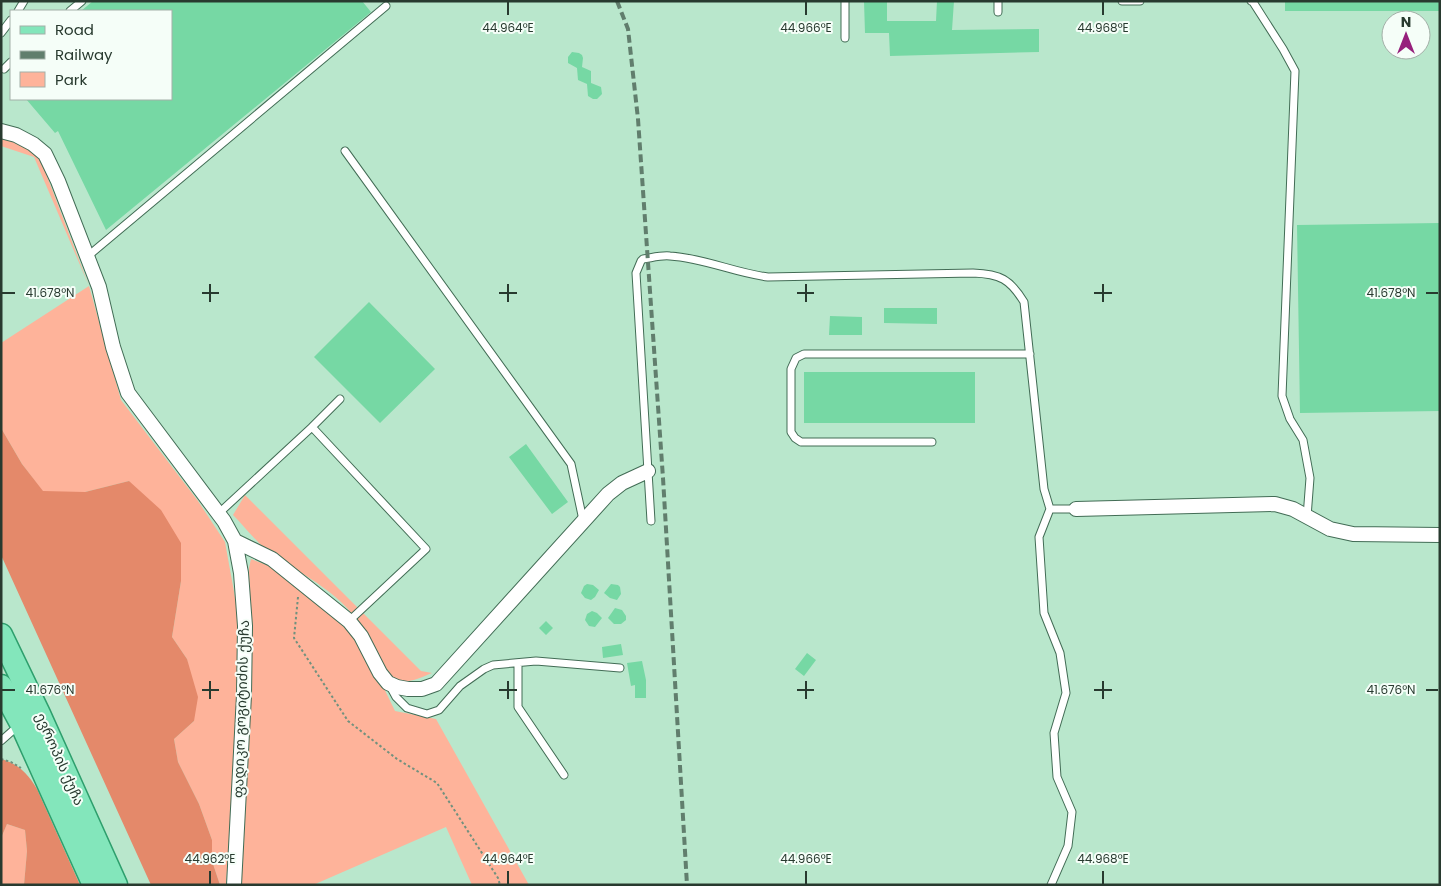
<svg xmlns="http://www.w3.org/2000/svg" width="1441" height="886" viewBox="0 0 1441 886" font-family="Poppins,'Noto Sans Georgian',sans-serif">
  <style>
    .green { fill: #feb39a }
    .forest { fill: #e4896a }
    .building { fill: #76d8a4 }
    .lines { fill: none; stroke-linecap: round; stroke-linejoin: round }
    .lane-casing { stroke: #426c55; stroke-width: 9 }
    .street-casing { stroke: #426c55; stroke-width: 16 }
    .primary-casing { stroke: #2e9f6d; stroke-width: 25 }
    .path { stroke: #71917e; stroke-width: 2; stroke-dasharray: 2.5 2.5; stroke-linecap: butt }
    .lane { stroke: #fff; stroke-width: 7 }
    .street { stroke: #fff; stroke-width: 14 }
    .primary { stroke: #83e6bb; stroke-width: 22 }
    .rail { stroke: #617e6d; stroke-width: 4; stroke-dasharray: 8 4; stroke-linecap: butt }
    .ticks { fill: none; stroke: #283a2f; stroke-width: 2 }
    .labels { text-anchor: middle; stroke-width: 4; stroke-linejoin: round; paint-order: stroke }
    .street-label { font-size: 14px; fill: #283a2f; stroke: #f5fef8 }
    .ticks-label { font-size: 12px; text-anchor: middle; fill: #283a2f; stroke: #f5fef8; stroke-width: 4; stroke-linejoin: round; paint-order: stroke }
  </style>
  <rect width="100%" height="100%" fill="#b9e7cc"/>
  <path class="green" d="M1,136L20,141L40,158L89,286L121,400L198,501L225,542L238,614V707L226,885H220L212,861V840L199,804L178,762L174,739L194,721L187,659L172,637L181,581L129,481L85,492H43L22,464L1,428V343L89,286L34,157L1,146Z
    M245,495L421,671L432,673C420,678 404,686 392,678C373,665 370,637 357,620C332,585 290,570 259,543C250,534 242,524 233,515Z
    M251,559L275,568L349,631L379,678L395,711L436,719L529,885H472L446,827L313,885H241L251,701L249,568Z
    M7,824L25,830L27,851L24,885H1V838Z"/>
  <path class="forest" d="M1,428L22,464L43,491L85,492L129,481L161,510L181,543V581L172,637L187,659L198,697L194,721L174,739L178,762L199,804L212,840V861L220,885H151L1,555Z
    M1,759C19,764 28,774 37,789L80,885H24L27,851L25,830L7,824L1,838Z"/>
  <path class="building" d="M93,1H362L371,12L106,230L58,131L55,133L26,99H171V11H81Z
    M864,1H887V21H936L937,1H954L952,30L1039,29V52L890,56L889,33H865Z
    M1285,1H1440V11H1285Z
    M572,52L579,53L582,55L583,58L582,67L591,71V83L601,87L602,94L597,99H593L588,96L587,84L578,80L577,68L568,63V57Z
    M1440,223V411L1300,413L1297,225Z
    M369,302L435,369L380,423L314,357Z
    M884,308H937V324L884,323Z
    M830,316L862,317V335H829Z
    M804,372H975V423H804Z
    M526,444L568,502L552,514L509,457Z
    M587,584L593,585L599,590L595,597L591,600L585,598L581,593L584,586Z
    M611,584L618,585L620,587L621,594L617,600L610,598L604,593Z
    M615,608L622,610L626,616V620L621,624H614L608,618Z
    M592,611L597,613L602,618L595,627L589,626L585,620L587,614Z
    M546,621L553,628L546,635L539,628Z
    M621,644L623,655L603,658L602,647Z
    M807,653L816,660L804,676L795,669Z
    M642,661L646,680V698H635V685L631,686L627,663Z"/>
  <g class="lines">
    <defs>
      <path id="lane" d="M845,1V38
        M998,1V12
        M1122,1H1140
        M1251,1L1253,2L1283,49L1295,71L1282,396L1290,419L1303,440L1310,478L1307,517
        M18,11L24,1
        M70,11L82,1
        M1,33L11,20
        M4,69L11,62
        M345,151L571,464L583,520
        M88,256L386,6
        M312,427L340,399
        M932,442H801L795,438L791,432V369L796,358L804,354H1030
        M1050,509L1039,537L1044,613L1060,653L1066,693L1054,733L1057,777L1072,812L1068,846L1051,885
        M218,514L312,427L426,549L349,621
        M651,521L636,273L641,261L643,259C651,258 661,255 670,256C704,258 735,273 768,277L973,273C1000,274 1010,279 1024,302L1044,489L1050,509H1076
        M518,663V707L564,775
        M390,686L396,697L407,708L427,714L439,710L460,686L484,669L493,665L536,661L620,668
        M1,741L19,725"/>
      <path id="street" d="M1,131L16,135L33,144L45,154L58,181L99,287L113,347L128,393L224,521L235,541L241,573L245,626L244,695L234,885
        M1076,509L1275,504L1293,509L1330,529L1353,534L1440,535
        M235,541L272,559L349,621L361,636L380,673L388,683L397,687L408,689H422L436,684L608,494L622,483L648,471"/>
      <path id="primary" d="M1,635L39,714L116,885
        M1,686L21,723L94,885"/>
    </defs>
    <use href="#lane" class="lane-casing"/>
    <use href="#street" class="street-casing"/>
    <use href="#primary" class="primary-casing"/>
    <path class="path" d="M298,597L294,638L348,721L397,759L437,783L498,878L500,885
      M1,759L11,762L21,768"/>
    <use href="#lane" class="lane"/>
    <use href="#street" class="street"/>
    <use href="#primary" class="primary"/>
    <path class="rail" d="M617,1L628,29L638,119L663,478L687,885"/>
  </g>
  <path class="ticks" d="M508,2V15M806,2V15M1103,2V15M210,284V302M508,284V302M806,284V302M1103,284V302M2,293H15M202,293H219M499,293H517M797,293H814M1094,293H1112M1426,293H1438M210,681V699M508,681V699M806,681V699M1103,681V699M2,690H15M202,690H219M499,690H517M797,690H814M1094,690H1112M1426,690H1438M210,871V884M508,871V884M806,871V884M1103,871V884"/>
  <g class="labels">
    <g class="street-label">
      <text transform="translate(241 709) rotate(-88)" y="5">ფადიკო გოგიტიძის ქუჩა</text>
      <text transform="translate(60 759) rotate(66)" y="5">ევროპის ქუჩა</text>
    </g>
  </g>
  <g class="ticks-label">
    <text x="508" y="32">44.964°E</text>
    <text x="806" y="32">44.966°E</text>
    <text x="1103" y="32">44.968°E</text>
    <text x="50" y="297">41.678°N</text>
    <text x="1391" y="297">41.678°N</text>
    <text x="50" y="694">41.676°N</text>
    <text x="1391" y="694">41.676°N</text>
    <text x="210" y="863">44.962°E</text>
    <text x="508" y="863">44.964°E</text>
    <text x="806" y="863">44.966°E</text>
    <text x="1103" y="863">44.968°E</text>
  </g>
  <rect width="1441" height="886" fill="none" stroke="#283a2f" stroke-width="5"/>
  <rect x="10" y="10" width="162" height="90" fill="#f5fef8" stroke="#a3b0a8"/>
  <rect x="20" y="26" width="25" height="8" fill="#83e6bb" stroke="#a3b0a8"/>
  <text x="55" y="35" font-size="15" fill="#283a2f">Road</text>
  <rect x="20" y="51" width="25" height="8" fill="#617e6d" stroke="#a3b0a8"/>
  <text x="55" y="60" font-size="15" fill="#283a2f">Railway</text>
  <rect x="20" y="72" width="25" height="15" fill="#feb39a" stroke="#a3b0a8"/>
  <text x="55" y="85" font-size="15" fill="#283a2f">Park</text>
  <g transform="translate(1406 35)"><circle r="24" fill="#f5fef8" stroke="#a3b0a8"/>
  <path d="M0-4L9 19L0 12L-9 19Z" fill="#96207c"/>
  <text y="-8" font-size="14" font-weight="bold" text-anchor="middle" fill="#283a2f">N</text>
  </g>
</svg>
